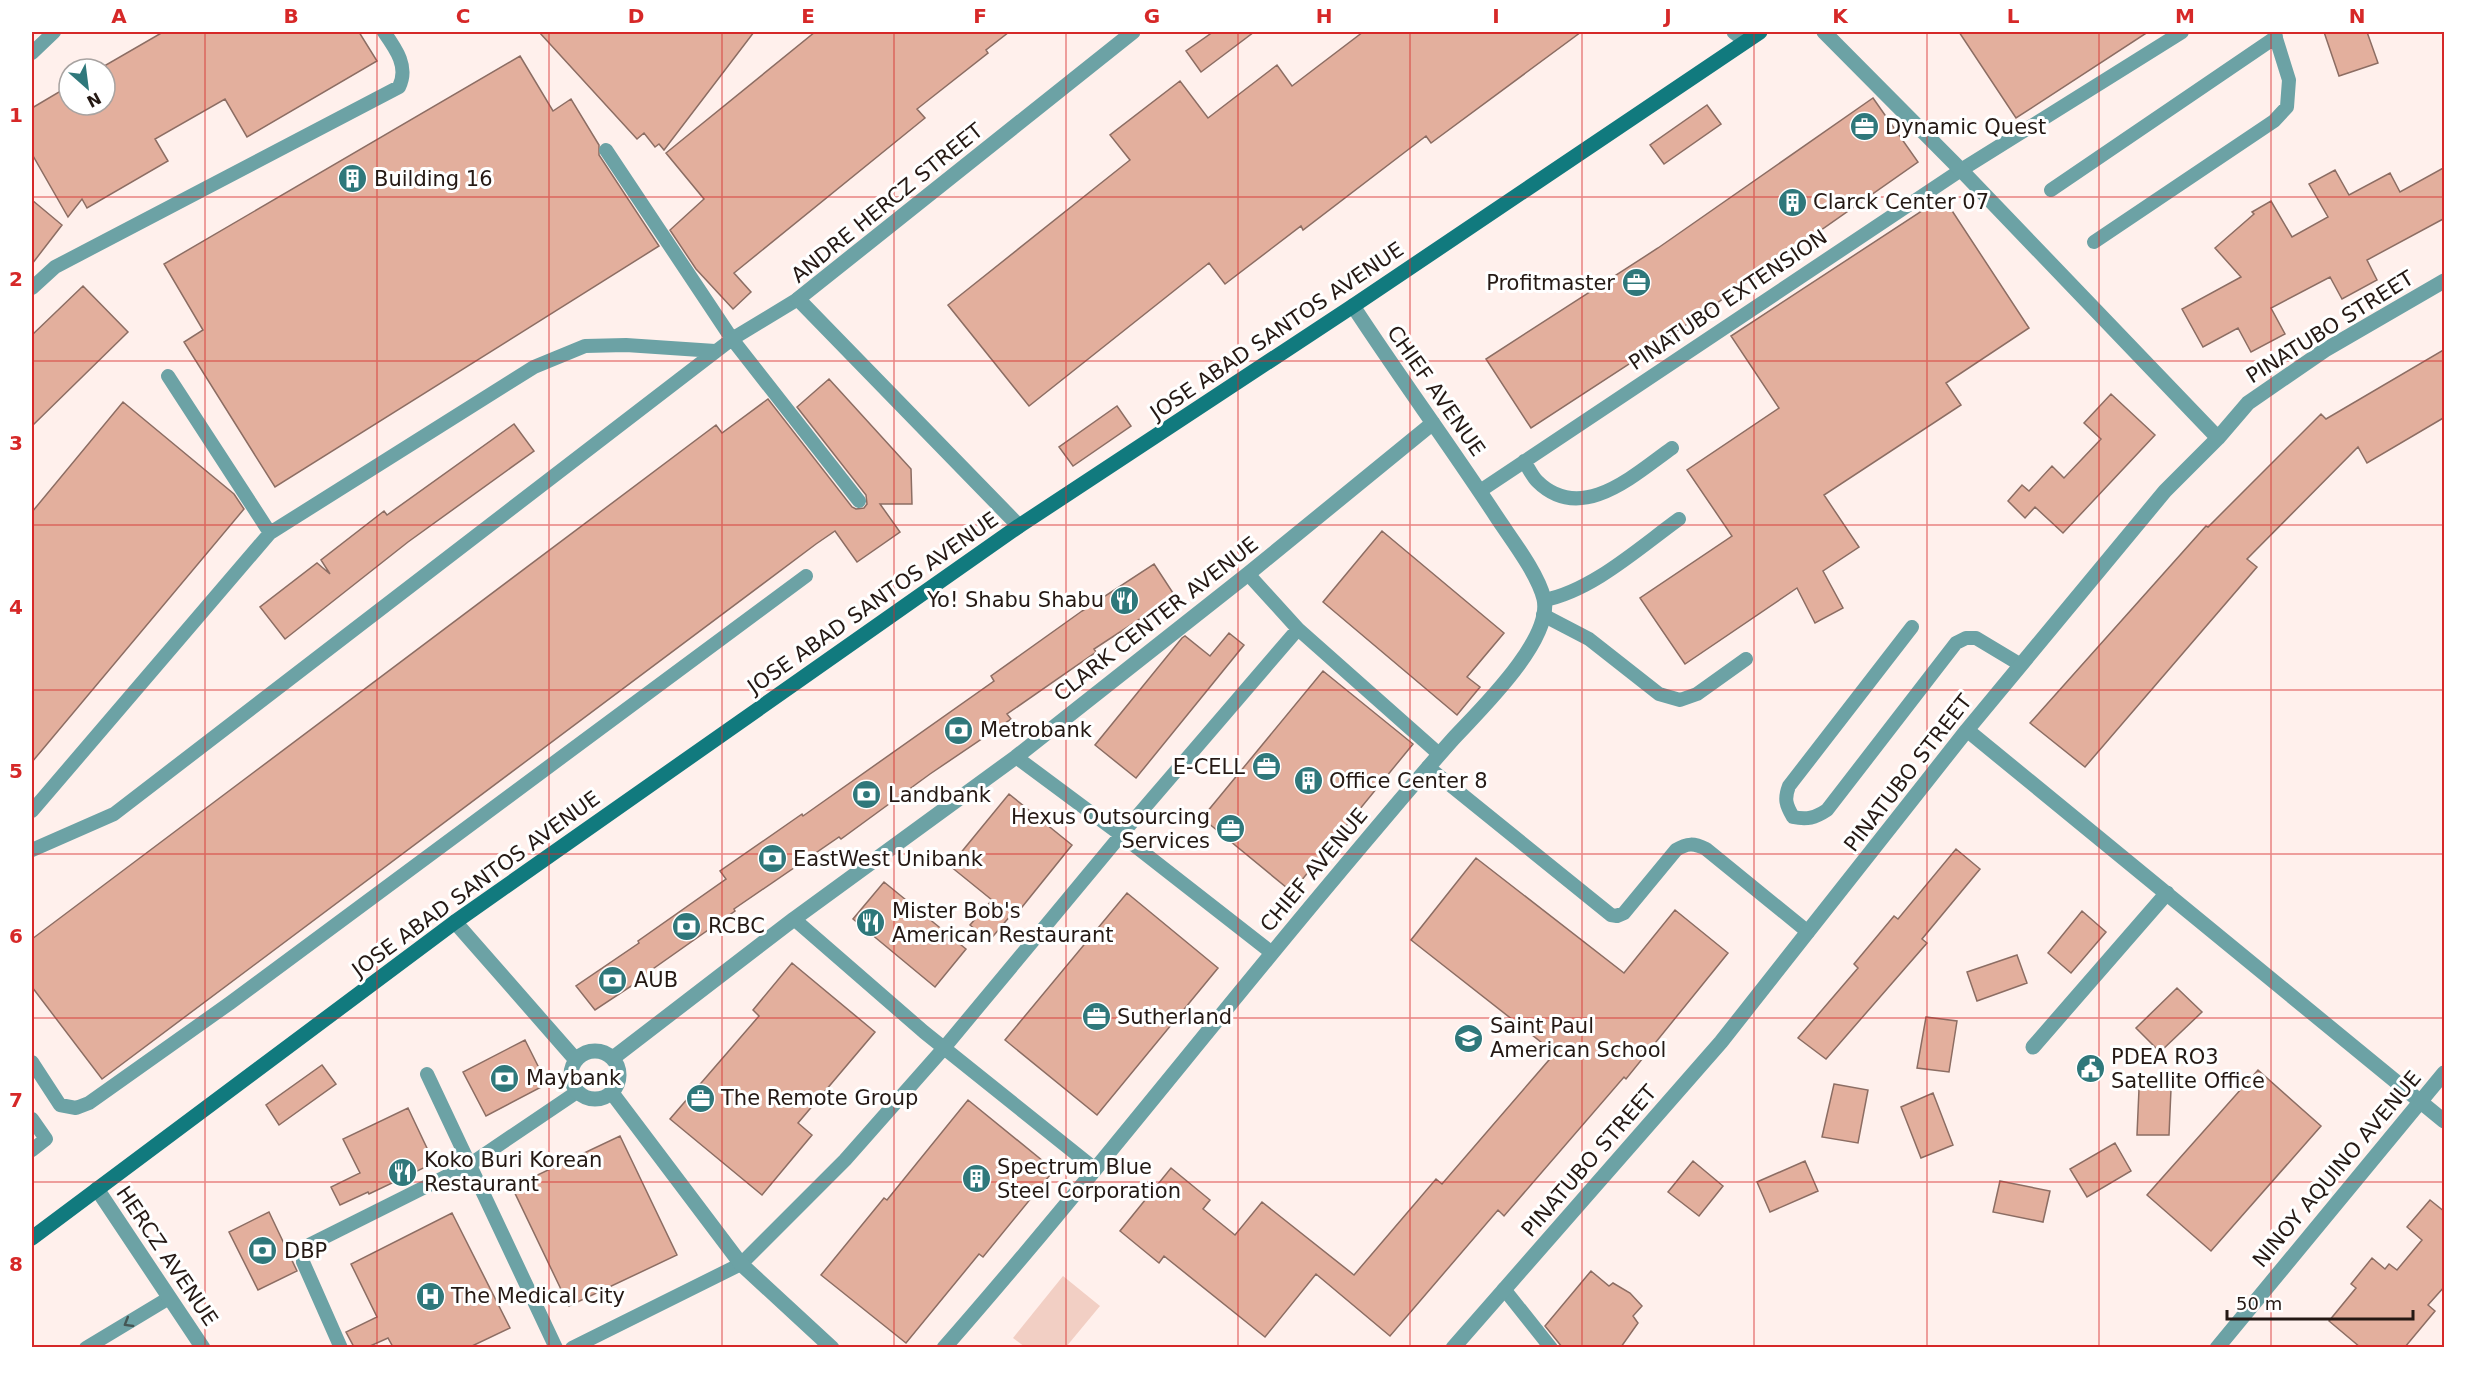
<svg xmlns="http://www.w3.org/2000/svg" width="2476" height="1379" viewBox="0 0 2476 1379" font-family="'DejaVu Sans',sans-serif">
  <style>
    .green { fill: #f2cfc4 }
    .building { fill: #e3af9d; stroke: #8c6d63; stroke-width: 1.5 }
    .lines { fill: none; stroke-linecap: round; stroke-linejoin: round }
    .service { stroke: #6ca2a5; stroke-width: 14 }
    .minor { stroke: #6ca2a5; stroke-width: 15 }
    .secondary { stroke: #117a7e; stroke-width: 15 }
    .oneway { stroke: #455755 }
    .grid { fill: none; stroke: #d62828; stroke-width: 1.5; stroke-opacity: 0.55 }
    .labels { text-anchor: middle; stroke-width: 6; stroke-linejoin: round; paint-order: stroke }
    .poi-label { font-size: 21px; fill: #251914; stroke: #fff; text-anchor: start }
    .street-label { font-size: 21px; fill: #251914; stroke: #fff }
    .neatline { fill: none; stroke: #d62828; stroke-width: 2 }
    .grid-label { font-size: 20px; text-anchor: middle; font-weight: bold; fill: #d62828 }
  </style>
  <rect width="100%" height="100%" fill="#fff0ec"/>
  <path class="green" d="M1063,1276L1100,1306L1066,1347H1025L1013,1338Z"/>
  <path class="building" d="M163,32H359L377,61L247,137L225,99L155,139L168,161L87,208L82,199L68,217L32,154V108L69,86V105H105V69H99Z
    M539,32H754L664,150L659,144L655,147L644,133L637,139Z
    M815,32H1009L986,50L988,53L917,109L925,118L734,273L751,292L733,309L696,269L670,230L704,199L666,153Z
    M1213,32H1254L1201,72L1186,51Z
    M1363,32H1581L1431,143L1426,136L1303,230L1301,226L1225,284L1209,263L1029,406L948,305L1130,160L1110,135L1180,81L1208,118L1277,65L1292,86Z
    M1959,32H2148L2016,118Z
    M2324,32H2367L2378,63L2339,76Z
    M520,56L553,111L571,99L599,145V155L659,246L275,487L184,342L203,330L164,264Z
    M1873,98L1918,162L1643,355L1531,428L1486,359L1658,248Z
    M1707,105L1721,124L1664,164L1650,145Z
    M2445,167V218L2367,260L2377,280L2342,299L2330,277L2271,308L2285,334L2251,352L2238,328L2203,347L2182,309L2241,277L2215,248L2254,214L2252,212L2271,201L2292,237L2328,217L2309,184L2335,170L2349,195L2390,173L2400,192Z
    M1943,197L2029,328L1946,383L1961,405L1824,495L1859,547L1823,571L1843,608L1815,623L1797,588L1685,664L1640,598L1732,536L1687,470L1779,408L1731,336Z
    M32,200L62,225L32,264Z
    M83,286L128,332L32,426V335Z
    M2445,349V417L2367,463L2358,447L2247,559L2257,567L2085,767L2030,723L2206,526L2208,527L2321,414L2326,419Z
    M829,379L911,469L912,504H880L900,532L857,562L835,531L816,544L102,1079L32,987V939L716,425L722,433L768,399L852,507L856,509L864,508L867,504L866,495L797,407Z
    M2111,394L2155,435L2063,533L2035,507L2025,518L2008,501L2022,485L2029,491L2052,466L2064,478L2101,439L2084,423Z
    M123,402L234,494L244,509L32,762V512Z
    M1117,406L1131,426L1073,466L1059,447Z
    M514,424L534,451L408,542L285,639L260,607L317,563L330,574L321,560L384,511L387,515Z
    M1382,531L1504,633L1467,677L1480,687L1457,715L1323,602Z
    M1154,564L1175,596L1094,649L1096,652L1007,714L1011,719L930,774L841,839L839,837L734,909L735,911L650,971L651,973L595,1010L576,986L639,943L638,941L726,879L720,871L802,814L803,816L994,681L991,676L1082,611Z
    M1229,633L1244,645L1136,778L1095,745L1182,638L1185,636L1210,656Z
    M1323,671L1413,744L1292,892L1202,818Z
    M1009,794L1072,845L1014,917L1011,915L989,941L970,925L992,900L950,866Z
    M1956,849L1980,869L1922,939L1927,943L1826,1059L1798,1038L1858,968L1854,964L1894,916L1898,919Z
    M1476,858L1624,973L1675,910L1728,953L1626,1079L1624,1077L1504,1216L1498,1210L1390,1336L1316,1274L1265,1337L1164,1256L1159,1263L1120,1231L1171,1168L1210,1200L1203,1209L1235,1235L1262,1202L1354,1275L1436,1179L1442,1184L1555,1053L1411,940Z
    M884,882L966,949L935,987L853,919Z
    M1127,893L1218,968L1097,1115L1005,1040Z
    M2082,911L2106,932L2071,973L2048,953Z
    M2017,955L2027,983L1977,1001L1967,972Z
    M792,963L875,1032L798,1123L812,1135L762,1195L670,1119L759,1016L753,1010Z
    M2177,988L2202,1012L2160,1052L2136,1028Z
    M1926,1017L1957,1021L1949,1072L1917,1068Z
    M525,1040L547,1084L486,1116L463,1072Z
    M322,1065L336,1084L279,1125L266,1105Z
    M2258,1070L2321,1126L2211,1251L2147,1195Z
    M1834,1084L1868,1090L1858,1143L1822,1137Z
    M2139,1089H2171L2169,1135H2137Z
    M1933,1093L1953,1145L1921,1158L1901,1107Z
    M968,1100L1054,1170L983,1257L979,1254L906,1343L821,1275L884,1198L887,1200Z
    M408,1108L434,1163L369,1194L368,1192L340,1205L331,1187L360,1173L343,1139Z
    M620,1136L677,1255L569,1306L512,1187Z
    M2115,1143L2131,1171L2087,1197L2070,1169Z
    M1693,1161L1723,1186L1699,1216L1668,1192Z
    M1805,1161L1818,1191L1770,1212L1757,1182Z
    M2000,1181L2050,1191L2043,1222L1993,1212Z
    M2430,1200L2445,1212V1286L2428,1305L2435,1311L2405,1347H2360L2329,1321L2356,1288L2351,1284L2372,1258L2385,1269L2389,1264L2397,1270L2422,1240L2407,1227Z
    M269,1212L297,1271L258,1290L229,1232Z
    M452,1213L510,1328L470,1347H393L388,1338L368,1347H354L346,1332L377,1317L351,1264Z
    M1591,1271L1609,1286L1613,1283L1630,1293L1642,1306L1633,1316L1638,1323L1621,1347H1562L1545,1326Z"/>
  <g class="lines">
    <path class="service" d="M32,53L54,32
      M606,150L732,339L859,501
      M2051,190L2276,37
      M2094,242L2274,121L2287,107L2289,80L2274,32
      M32,288L55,267L399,87C409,67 396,49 384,32
      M168,376L270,533
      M1524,461C1528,467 1532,476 1537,481C1581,525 1634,475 1672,448
      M1480,491L1961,170L2182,32
      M1248,574L1298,629L1439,754
      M1544,600C1592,591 1640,547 1679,519
      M1543,615L1589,639L1659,694L1680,700L1697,694L1746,659
      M1912,627L1789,786C1784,799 1786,805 1793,817C1807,820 1815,818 1827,810L1956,643L1966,638H1976L2021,665
      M1016,757L1121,835L1272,953
      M1428,767L1611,915L1617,916L1624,913L1676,850C1687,843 1694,843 1706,849L1808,932
      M32,811L270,533L534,367L585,346L626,345L715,351
      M32,850L114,814L732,339L798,299
      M794,919L924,1032L1095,1169
      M32,1062L60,1105L76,1108L89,1103L230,1003L806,576
      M427,1074L556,1348
      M32,1119L46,1139L32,1150
      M1504,1289L1551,1348
      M86,1348L169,1298
      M341,1348L303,1262L304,1251L311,1244L469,1165L577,1092
      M572,1348L741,1264L845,1160L944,1048L1121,835L1298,629"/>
    <path class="minor" d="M1734,32L1746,41
      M1824,32L1961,170L2218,438
      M1019,526L798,299L1133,32
      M1967,730L2444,1121
      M455,922L576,1060
      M2033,1047L2167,893
      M571 1075a24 24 0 1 1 48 0a24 24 0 1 1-48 0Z
      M613,1058L794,919L1016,757L1248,574L1433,423
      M612,1093L741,1264L832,1348
      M97,1189L203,1348
      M944,1348C1079,1194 1205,1032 1337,875C1375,830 1413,784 1453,739C1479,711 1553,640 1544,599C1538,574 1512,540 1498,519C1451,447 1400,378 1353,306
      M1453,1348L1721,1042L1967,730L2165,491L2218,438L2248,403L2325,350L2444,281
      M2217,1348L2444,1073"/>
    <path class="secondary" d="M32,1238L455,922L1019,526L1353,306L1760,32"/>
  </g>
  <defs><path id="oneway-chevron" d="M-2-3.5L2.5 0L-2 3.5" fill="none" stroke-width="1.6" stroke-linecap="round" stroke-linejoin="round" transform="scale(1.5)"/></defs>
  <use class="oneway" href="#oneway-chevron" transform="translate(128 1323) rotate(149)"/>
  <path class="grid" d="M205,32V1348M377,32V1348M549,32V1348M722,32V1348M894,32V1348M1066,32V1348M1238,32V1348M1410,32V1348M1582,32V1348M1754,32V1348M1927,32V1348M2099,32V1348M2271,32V1348M32,197H2444M32,361H2444M32,525H2444M32,690H2444M32,854H2444M32,1018H2444M32,1182H2444"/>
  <defs>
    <symbol id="office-disc" viewBox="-11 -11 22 22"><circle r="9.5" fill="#2f787b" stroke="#fff"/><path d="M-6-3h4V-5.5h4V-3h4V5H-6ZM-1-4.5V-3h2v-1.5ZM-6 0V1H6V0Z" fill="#fff"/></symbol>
    <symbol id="building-disc" viewBox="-11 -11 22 22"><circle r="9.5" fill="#2f787b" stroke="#fff"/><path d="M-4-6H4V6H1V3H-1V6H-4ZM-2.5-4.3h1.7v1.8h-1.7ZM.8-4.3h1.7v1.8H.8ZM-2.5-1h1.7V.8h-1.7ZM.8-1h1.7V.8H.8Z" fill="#fff"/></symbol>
    <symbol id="restaurant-disc" viewBox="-11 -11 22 22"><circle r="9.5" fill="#2f787b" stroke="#fff"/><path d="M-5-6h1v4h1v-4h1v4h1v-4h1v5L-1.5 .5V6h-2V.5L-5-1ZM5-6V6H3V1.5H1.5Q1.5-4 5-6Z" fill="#fff"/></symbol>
    <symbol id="bank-disc" viewBox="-11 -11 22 22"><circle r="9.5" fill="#2f787b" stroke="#fff"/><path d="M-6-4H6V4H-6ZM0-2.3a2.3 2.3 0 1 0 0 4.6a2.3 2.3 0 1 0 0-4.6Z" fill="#fff"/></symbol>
    <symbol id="school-disc" viewBox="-11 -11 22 22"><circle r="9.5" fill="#2f787b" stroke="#fff"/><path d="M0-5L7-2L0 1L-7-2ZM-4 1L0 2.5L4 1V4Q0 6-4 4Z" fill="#fff"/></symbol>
    <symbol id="civic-disc" viewBox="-11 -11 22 22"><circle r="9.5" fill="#2f787b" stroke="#fff"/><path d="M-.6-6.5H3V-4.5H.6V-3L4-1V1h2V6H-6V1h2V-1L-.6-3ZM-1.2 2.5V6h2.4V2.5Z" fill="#fff"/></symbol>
    <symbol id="hospital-disc" viewBox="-11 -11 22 22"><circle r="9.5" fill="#2f787b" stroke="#fff"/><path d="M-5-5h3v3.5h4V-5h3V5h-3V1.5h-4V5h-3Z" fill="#fff"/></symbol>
  </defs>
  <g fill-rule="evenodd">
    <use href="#office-disc" x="1848" y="110" width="33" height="33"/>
    <use href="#building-disc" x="336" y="162" width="33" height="33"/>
    <use href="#building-disc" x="1776" y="186" width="33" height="33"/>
    <use href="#office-disc" x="1620" y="266" width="33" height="33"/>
    <use href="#restaurant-disc" x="1108" y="584" width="33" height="33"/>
    <use href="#bank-disc" x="942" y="714" width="33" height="33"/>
    <use href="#office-disc" x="1250" y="750" width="33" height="33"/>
    <use href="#building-disc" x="1292" y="764" width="33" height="33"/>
    <use href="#bank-disc" x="850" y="778" width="33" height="33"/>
    <use href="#office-disc" x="1214" y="812" width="33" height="33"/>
    <use href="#bank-disc" x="756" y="842" width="33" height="33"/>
    <use href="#restaurant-disc" x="854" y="906" width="33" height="33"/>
    <use href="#bank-disc" x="670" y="910" width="33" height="33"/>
    <use href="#bank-disc" x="596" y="964" width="33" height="33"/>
    <use href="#office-disc" x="1080" y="1000" width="33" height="33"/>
    <use href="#school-disc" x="1452" y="1022" width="33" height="33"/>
    <use href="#civic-disc" x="2074" y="1052" width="33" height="33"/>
    <use href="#bank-disc" x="488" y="1062" width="33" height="33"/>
    <use href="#office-disc" x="684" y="1082" width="33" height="33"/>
    <use href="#restaurant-disc" x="386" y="1156" width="33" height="33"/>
    <use href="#building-disc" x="960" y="1162" width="33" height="33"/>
    <use href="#bank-disc" x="246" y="1234" width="33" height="33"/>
    <use href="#hospital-disc" x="414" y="1280" width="33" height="33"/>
  </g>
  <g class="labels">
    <g class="poi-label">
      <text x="1885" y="134">Dynamic Quest</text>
      <text x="374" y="186">Building 16</text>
      <text x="1813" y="209">Clarck Center 07</text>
      <text x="1615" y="290" text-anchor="end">Profitmaster</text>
      <text x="1104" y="607" text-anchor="end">Yo! Shabu Shabu</text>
      <text x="980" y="737">Metrobank</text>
      <text x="1245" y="774" text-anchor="end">E-CELL</text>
      <text x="1329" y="788">Office Center 8</text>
      <text x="888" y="802">Landbank</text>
      <text x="1210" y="824" text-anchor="end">Hexus Outsourcing<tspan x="1210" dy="24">Services</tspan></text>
      <text x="793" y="866">EastWest Unibank</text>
      <text x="892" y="918">Mister Bob's<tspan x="892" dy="24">American Restaurant</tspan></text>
      <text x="708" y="933">RCBC</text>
      <text x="634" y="987">AUB</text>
      <text x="1117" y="1024">Sutherland</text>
      <text x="1490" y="1033">Saint Paul<tspan x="1490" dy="24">American School</tspan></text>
      <text x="2111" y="1064">PDEA RO3<tspan x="2111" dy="24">Satellite Office</tspan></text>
      <text x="526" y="1085">Maybank</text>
      <text x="721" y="1105">The Remote Group</text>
      <text x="424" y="1167">Koko Buri Korean<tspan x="424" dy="24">Restaurant</tspan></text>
      <text x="997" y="1174">Spectrum Blue<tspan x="997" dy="24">Steel Corporation</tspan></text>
      <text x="284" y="1258">DBP</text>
      <text x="451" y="1303">The Medical City</text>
    </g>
    <g class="street-label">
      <text transform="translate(887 203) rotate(-39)" y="7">ANDRE HERCZ STREET</text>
      <text transform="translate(1728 300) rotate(-34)" y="7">PINATUBO EXTENSION</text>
      <text transform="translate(2330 327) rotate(-32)" y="7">PINATUBO STREET</text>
      <text transform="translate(1277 331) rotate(-34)" y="7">JOSE ABAD SANTOS AVENUE</text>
      <text transform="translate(1436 391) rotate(55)" y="7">CHIEF AVENUE</text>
      <text transform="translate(873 603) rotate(-35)" y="7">JOSE ABAD SANTOS AVENUE</text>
      <text transform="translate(1156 619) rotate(-38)" y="7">CLARK CENTER AVENUE</text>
      <text transform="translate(1908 773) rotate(-52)" y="7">PINATUBO STREET</text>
      <text transform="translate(1314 870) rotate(-50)" y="7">CHIEF AVENUE</text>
      <text transform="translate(476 884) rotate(-36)" y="7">JOSE ABAD SANTOS AVENUE</text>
      <text transform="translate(1589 1161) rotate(-49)" y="7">PINATUBO STREET</text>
      <text transform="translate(2337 1169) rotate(-50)" y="7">NINOY AQUINO AVENUE</text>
      <text transform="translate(167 1256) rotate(56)" y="7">HERCZ AVENUE</text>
    </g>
  </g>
  <rect width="2476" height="1379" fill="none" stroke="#ffffff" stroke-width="66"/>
  <g transform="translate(87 87) rotate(152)"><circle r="28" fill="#ffffff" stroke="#a8a3a1" stroke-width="1.5"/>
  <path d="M0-4.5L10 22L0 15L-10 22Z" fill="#2f787b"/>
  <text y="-9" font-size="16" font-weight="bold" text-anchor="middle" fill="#251914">N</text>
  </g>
  <path d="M2227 1310v9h186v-9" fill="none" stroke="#251914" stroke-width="3"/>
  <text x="2236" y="1310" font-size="18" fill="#251914" stroke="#ffffff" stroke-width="4.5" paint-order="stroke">50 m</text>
  <rect x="33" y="33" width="2410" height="1313" class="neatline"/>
  <g class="grid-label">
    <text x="119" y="23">A</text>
    <text x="291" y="23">B</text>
    <text x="463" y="23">C</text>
    <text x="636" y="23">D</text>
    <text x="808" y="23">E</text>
    <text x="980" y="23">F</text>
    <text x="1152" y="23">G</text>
    <text x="1324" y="23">H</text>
    <text x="1496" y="23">I</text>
    <text x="1668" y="23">J</text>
    <text x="1840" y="23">K</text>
    <text x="2013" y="23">L</text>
    <text x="2185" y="23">M</text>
    <text x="2357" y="23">N</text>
    <text x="16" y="122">1</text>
    <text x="16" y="286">2</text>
    <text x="16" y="450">3</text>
    <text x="16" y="614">4</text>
    <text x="16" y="778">5</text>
    <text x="16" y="943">6</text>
    <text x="16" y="1107">7</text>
    <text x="16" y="1271">8</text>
  </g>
</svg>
